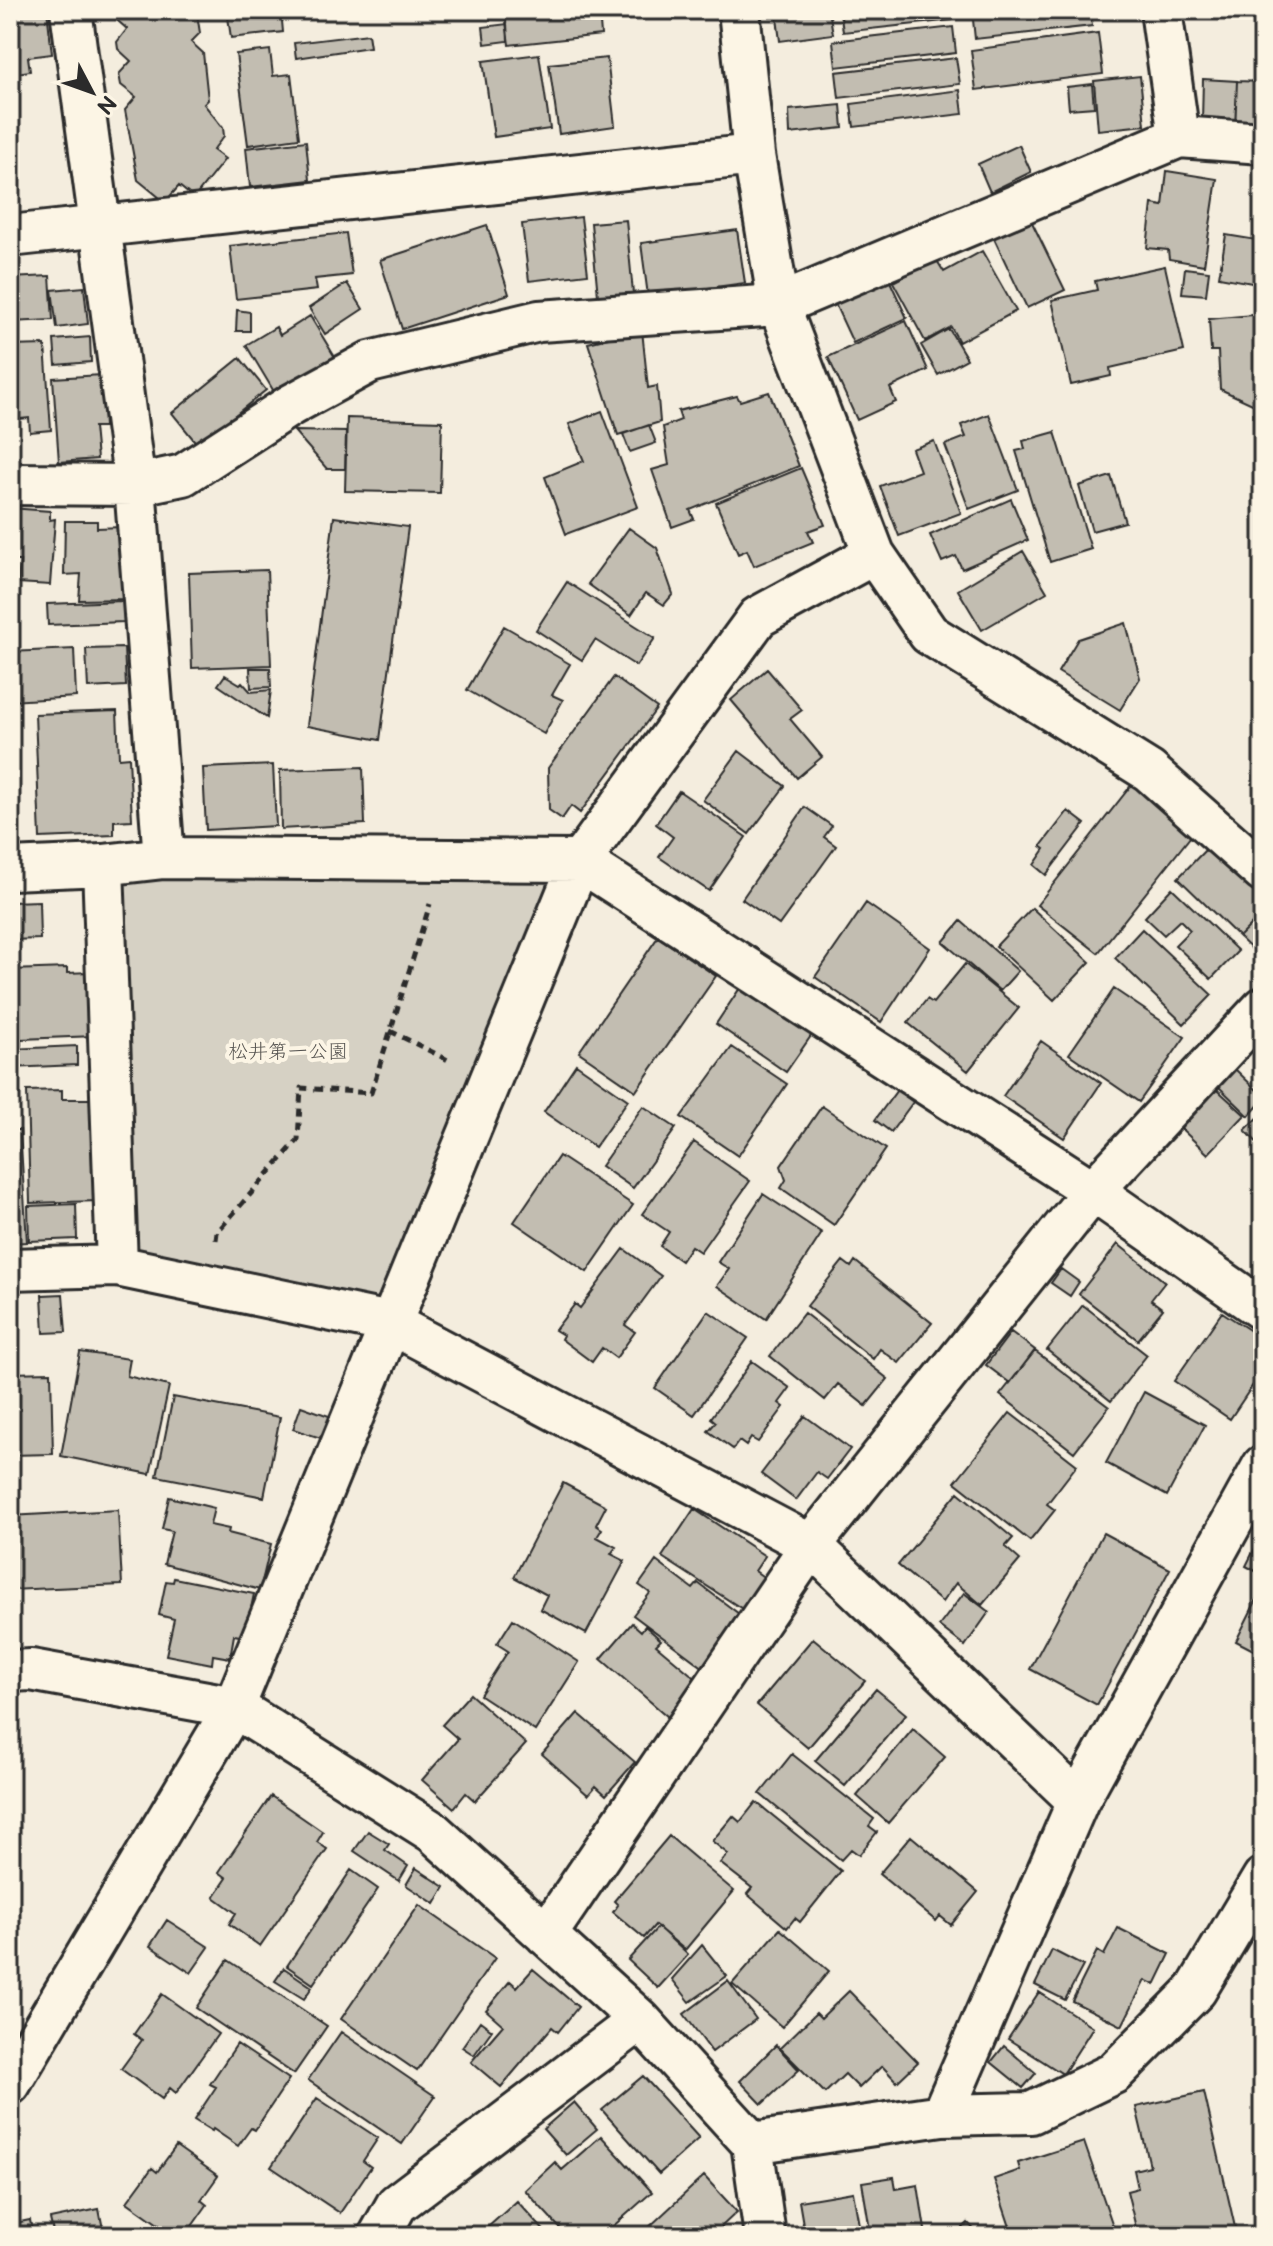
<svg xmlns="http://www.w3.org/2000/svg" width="1273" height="2246" viewBox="0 0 1273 2246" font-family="'Balsamiq Sans','Klee One',sans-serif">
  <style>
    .green { fill: #d6d1c4; stroke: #807e78; stroke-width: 2 }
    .building { fill: #c2bdb1; stroke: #2b2b2b; stroke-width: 2 }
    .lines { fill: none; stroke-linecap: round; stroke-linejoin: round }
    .street-casing { stroke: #2b2b2b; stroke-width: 46 }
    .path { stroke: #2b2b2b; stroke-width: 5; stroke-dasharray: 8 6; stroke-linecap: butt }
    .street { stroke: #fcf5e5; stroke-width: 40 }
    .labels { text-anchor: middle; stroke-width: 8; stroke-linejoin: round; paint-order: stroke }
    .park-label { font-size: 20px; fill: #565451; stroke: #fcf5e5 }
  </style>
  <rect width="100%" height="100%" fill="#f4edde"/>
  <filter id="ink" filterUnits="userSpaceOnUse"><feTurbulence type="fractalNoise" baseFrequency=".0125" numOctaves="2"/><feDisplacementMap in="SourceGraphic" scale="16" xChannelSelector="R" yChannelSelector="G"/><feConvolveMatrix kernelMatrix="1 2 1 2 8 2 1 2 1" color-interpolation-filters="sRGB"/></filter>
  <g filter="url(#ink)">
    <path class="green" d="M103,865L557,875L376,1302L116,1252Z"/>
    <path class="building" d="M10,10H47L52,54L28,57L30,71L10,74Z
      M110,10H192L197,14L200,33L191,42L203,53L208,100L204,104L223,128L224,136L213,150L225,159L194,198L179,186L165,202L138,180L125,110L136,97L121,85L119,74L131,61L118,49L117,42L127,29L110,14Z
      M227,10H281L283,32L231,38Z
      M540,10H599L601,35L509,45L505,14Z
      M829,10L833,34L780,41L777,18Z
      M840,10H951L952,20L843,32Z
      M972,10H1090L1092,26L975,39Z
      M507,24L508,41L485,44L483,27Z
      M953,27L956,53L836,67L833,41Z
      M1098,33L1103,74L976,90L971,50Z
      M368,34L370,47L296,58L294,43Z
      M270,50L273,76L291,74L299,138L248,145L236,54Z
      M539,54L550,129L494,137L483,61Z
      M607,58L615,126L559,134L549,64Z
      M956,58L960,84L839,98L836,72Z
      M1140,76L1145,125L1098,130L1094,81Z
      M1203,79L1237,81L1235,132L1202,121Z
      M1237,81L1263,82V129L1235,128Z
      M1092,84L1094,107L1069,109L1067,87Z
      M960,90L963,114L854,127L851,104Z
      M841,105L843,128L790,134L789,110Z
      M306,141L310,180L250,187L246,148Z
      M1019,145L1031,172L990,192L978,164Z
      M1167,171L1217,179L1204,265L1169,259L1168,250L1147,248L1152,204L1163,206Z
      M1026,210L1065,290L1027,308L989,228Z
      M581,217L588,274L529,281L522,224Z
      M626,220L633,293L598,296L591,223Z
      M487,225L509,294L402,329L380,260Z
      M737,230L745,283L648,296L641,243Z
      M346,233L352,275L315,279L317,290L236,299L230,246Z
      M1226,235L1263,241V285L1219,277Z
      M982,251L1016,311L959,342L951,327L925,341L893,282L936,259L944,272Z
      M1165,266L1184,351L1110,368L1111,376L1071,385L1052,300L1097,290L1095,281Z
      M1185,268L1209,271L1206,295L1182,293Z
      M50,276L53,320L10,322V278Z
      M888,277L907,318L853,343L834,302Z
      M347,283L363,309L325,334L309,308Z
      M84,287L88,324L57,328L52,290Z
      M237,310L250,312V331H236Z
      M1263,314V409L1220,389L1218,351H1211L1209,319Z
      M310,316L336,359L276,395L246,345L276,327L280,335Z
      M906,321L928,370L890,388L896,402L857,420L828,357Z
      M949,329L967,359L938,375L921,345Z
      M642,330L648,388L657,386L660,422L618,435L588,343Z
      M90,337L91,362L56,365L54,340Z
      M45,345L51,430L30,432L29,418L10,420V346Z
      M240,358L266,390L198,445L172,413Z
      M101,375L104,427H94L97,459L59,462L53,378Z
      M769,392L799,466L690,510L694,519L672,527L652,470L669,465L663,427L681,420L678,411L737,396L740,401Z
      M602,411L638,507L566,534L545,477L584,461L569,424Z
      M989,414L1018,490L969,509L945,445L966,437L961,425Z
      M347,418L442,421L440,493L345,491Z
      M649,425L656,443L630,452L623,434Z
      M294,431L346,432L345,469H327Z
      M1055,432L1091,549L1050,562L1016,451L1025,449L1023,441Z
      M934,441L961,513L899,536L880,486L920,471L912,449Z
      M801,468L825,525L808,531L813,542L754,566L747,550L738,554L716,503Z
      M1111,476L1125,522L1092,531L1079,486Z
      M1011,499L1028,540L962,569L956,556L942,562L930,535Z
      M10,508L50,511V520L55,519L50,585L18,583L20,561H10Z
      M334,517L408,527L380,740L307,726Z
      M65,521H97V528L122,527L125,599L79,600L81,574L64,575Z
      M629,528L657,548L673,594L664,605L646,593L631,615L588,584Z
      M1023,551L1047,592L982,630L958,590Z
      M267,570L271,665L192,668L189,573Z
      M567,582L655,638L636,666L595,640L582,660L536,630Z
      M123,601L124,622L48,625L47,604Z
      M1126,623L1140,678L1120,710L1058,672L1078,639Z
      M504,626L570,664L552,695L563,700L544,734L467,690Z
      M124,648L126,686L88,688L86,649Z
      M74,649L76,697L10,701V652Z
      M250,668H270L271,687L251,688Z
      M767,669L802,710L790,719L822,757L797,778L731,700Z
      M225,675L240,684L242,682L251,692L271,690L267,718L218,685Z
      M614,677L657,708L580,813L571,806L562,819L549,810L548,768Z
      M117,711L119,758L129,757L132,820L114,821V835L40,838L35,714Z
      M739,751L785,786L749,834L703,800Z
      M10,753H15L19,841H10Z
      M273,765L276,826L206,830L203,768Z
      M363,767L365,824L281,829L280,770Z
      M1137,778L1198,827L1098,953L1037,905Z
      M679,791L746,837L709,891L659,857L673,837L656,824Z
      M805,807L832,826L824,837L836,846L779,925L742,899Z
      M1068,811L1085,824L1046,875L1034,865L1045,849L1041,846Z
      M1209,846L1263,898V913L1239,937L1178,878Z
      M1172,888L1238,951L1211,979L1175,945L1190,930L1180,920L1164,935L1145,917Z
      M39,901L40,939L10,940V902Z
      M866,903L930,948L881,1022L815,977Z
      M1032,908L1090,962L1054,1000L996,946Z
      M1263,913V960L1239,937Z
      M961,921L1018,971L1000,991L943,942Z
      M1142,929L1212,995L1184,1024L1115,958Z
      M658,937L716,976L636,1091L579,1052Z
      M965,964L1019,1008L968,1071L908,1023L927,999L933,1003Z
      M67,968V973L91,972L95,1036L21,1039V1045L10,1046V970Z
      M742,985L813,1033L786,1072L716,1024Z
      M1114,989L1185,1037L1139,1102L1069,1054Z
      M1041,1041L1101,1083L1064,1138L1003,1096Z
      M77,1046V1065L10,1068V1049Z
      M732,1047L787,1084L738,1156L681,1117Z
      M576,1064L628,1100L595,1147L544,1112Z
      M1235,1069L1263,1096V1100L1249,1116L1218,1086Z
      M1210,1083L1245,1115L1208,1154L1174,1122Z
      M62,1090V1099H97L99,1201L30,1203L27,1091Z
      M897,1090L913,1102L891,1132L875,1120Z
      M643,1106L676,1128L633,1188L601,1166Z
      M822,1106L886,1149L834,1225L781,1188L786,1180L781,1166Z
      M1263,1113V1149L1245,1130Z
      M10,1130H20L27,1242L10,1243Z
      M694,1142L750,1181L700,1252L691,1246L681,1261L660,1246L669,1232L642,1214Z
      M559,1156L633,1205L587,1272L514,1222Z
      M763,1194L822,1233L766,1319L717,1286L729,1269L718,1262Z
      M76,1204L77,1239L29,1241L28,1206Z
      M1118,1244L1165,1282L1151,1300L1163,1309L1138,1340L1079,1294Z
      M624,1249L661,1276L625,1325L635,1332L616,1358L602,1348L592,1362L561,1339L563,1335L555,1330L575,1304L580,1308Z
      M843,1261L851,1267L855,1261L932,1323L899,1363L880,1349L873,1359L807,1306Z
      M1061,1269L1079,1282L1070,1296L1051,1283Z
      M63,1294L66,1332L44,1333L42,1295Z
      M1083,1305L1147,1355L1111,1401L1047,1350Z
      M708,1311L748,1338L694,1415L655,1388Z
      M1222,1312L1263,1339V1370L1230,1419L1174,1381Z
      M804,1313L888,1379L866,1406L838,1384L825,1400L770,1356Z
      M1011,1332L1035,1350L1010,1383L986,1365Z
      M1035,1351L1109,1407L1074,1452L1000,1395Z
      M80,1352L130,1359L127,1376L169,1386L150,1474L61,1456Z
      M752,1361L790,1388L779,1403L784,1407L758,1442L751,1438L746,1446L739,1441L733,1449L708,1431L716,1422L711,1418Z
      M51,1372L53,1454L10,1455V1373Z
      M1144,1392L1205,1425L1167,1496L1106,1463Z
      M173,1397L280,1417L264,1497L157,1476Z
      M301,1406L332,1417L324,1439L293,1429Z
      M1010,1413L1077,1465L1047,1504L1055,1510L1030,1541L955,1482Z
      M805,1416L850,1449L827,1479L817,1472L796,1500L761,1474Z
      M563,1483L606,1506L596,1525L602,1529L597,1537L616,1547L611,1554L625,1561L586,1634L540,1609L547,1595L514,1577Z
      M958,1492L1013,1538L1005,1547L1020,1560L982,1605L956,1583L942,1602L898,1565Z
      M169,1497L214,1508L210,1525L229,1529L228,1533L271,1544L260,1590L164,1564L172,1531L162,1529Z
      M694,1509L765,1556L755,1571L765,1578L744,1610L662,1557Z
      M118,1510L122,1585L10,1590V1516Z
      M1103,1533L1170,1569L1097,1705L1030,1669Z
      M1259,1540L1263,1542V1575L1246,1566Z
      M656,1561L693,1589L698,1583L743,1617L704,1668L633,1615L650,1593L639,1585Z
      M174,1578L254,1594L245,1637L234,1635L230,1658L213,1655L212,1664L166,1655L174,1619L159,1615L166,1581L173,1582Z
      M964,1593L989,1612L965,1646L939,1626Z
      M1260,1593L1263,1595V1655L1236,1641Z
      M513,1619L579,1662L535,1731L480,1695L508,1651L497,1644Z
      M632,1623L641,1631L645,1626L661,1640L656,1645L706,1687L675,1723L601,1659Z
      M813,1638L865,1681L808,1748L757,1705Z
      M876,1689L906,1714L845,1786L815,1761Z
      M470,1694L526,1744L475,1801L466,1793L454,1808L422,1780L458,1739L442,1725Z
      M578,1713L635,1762L606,1795L596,1786L588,1795L542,1754Z
      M913,1729L945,1757L888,1823L857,1796Z
      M792,1754L874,1819L869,1826L877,1832L859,1855L851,1849L841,1860L760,1794Z
      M271,1796L323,1832L317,1842L327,1849L260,1946L229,1924L236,1913L214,1897L227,1878L219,1872Z
      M756,1802L841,1871L800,1922L795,1918L787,1928L747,1894L752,1888L720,1863L728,1854L712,1841L733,1816L740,1822Z
      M368,1831L389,1844L385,1850L408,1866L399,1881L354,1851Z
      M669,1836L734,1891L685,1950L655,1925L644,1938L613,1912L618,1905L614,1901Z
      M911,1836L978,1892L951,1925L940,1916L936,1921L879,1874Z
      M416,1868L445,1887L435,1904L406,1885Z
      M351,1870L378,1889L313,1984L287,1966Z
      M419,1905L495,1958L417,2071L341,2019Z
      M167,1920L209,1947L191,1973L150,1946Z
      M658,1927L688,1955L658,1988L628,1960Z
      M1118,1928L1170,1954L1155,1985L1145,1980L1122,2026L1072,2001L1097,1951L1104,1955Z
      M780,1929L829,1971L782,2027L732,1984Z
      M702,1945L727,1976L690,2002L672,1979Z
      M1052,1950L1083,1966L1065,2000L1035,1985Z
      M228,1960L327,2026L294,2074L196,2008Z
      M284,1968L312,1987L304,1999L275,1981Z
      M533,1969L578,2007L558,2032L552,2027L501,2087L471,2062L503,2025L486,2010L510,1981L517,1987Z
      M728,1981L756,2019L712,2052L684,2014Z
      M849,1991L918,2062L897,2082L882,2066L859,2088L845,2074L825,2093L780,2048L816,2013L821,2018Z
      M1039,1992L1093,2027L1063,2074L1008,2039Z
      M162,1994L218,2034L176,2093L170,2088L162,2099L121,2069L142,2040L134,2034Z
      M480,2021L492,2030L474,2055L462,2047Z
      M341,2032L435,2096L402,2144L308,2080Z
      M237,2044L289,2079L255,2130L251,2128L238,2146L213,2129L212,2131L194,2120L216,2087L210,2084Z
      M776,2045L799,2070L762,2104L740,2081Z
      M1004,2046L1036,2073L1023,2088L991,2062Z
      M643,2076L699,2138L659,2174L602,2110Z
      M1204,2092L1237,2236H1138L1127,2191L1138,2188L1134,2170L1150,2166L1136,2107Z
      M317,2098L378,2138L363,2161L371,2167L340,2213L271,2167Z
      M574,2102L597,2129L566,2155L543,2129Z
      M601,2136L652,2192L602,2236H567L525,2190L555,2162L562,2170Z
      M1084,2142L1113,2226L1082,2236H1044L1042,2230L1025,2236H1013L994,2179L1020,2170L1018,2163Z
      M176,2146L218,2176L201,2200L207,2205L185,2236H175L127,2202L152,2168L157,2172Z
      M704,2176L737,2212L721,2227L730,2236H653L647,2229Z
      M894,2177L896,2189L918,2185L926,2236H871L862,2182Z
      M853,2192L861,2236H805L799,2201Z
      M517,2201L549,2236H478Z
      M99,2209L104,2234L145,2227L147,2236H54L50,2219Z
      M30,2220L33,2236H10V2224Z
      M968,2223L980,2236H954Z"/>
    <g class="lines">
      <defs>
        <path id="street" d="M71,10L135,485L164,858
          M739,10L754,155L779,305L874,554L929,634L1149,771L1263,872
          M1161,10L1179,137
          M10,236L754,155
          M10,484L135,485L183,475L291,405L370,362L539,321L779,305L1179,137L1263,143
          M103,865L117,1266
          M10,869L103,865L164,858L580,861L1093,1191L1263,1310
          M10,1269L117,1266L390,1323L811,1545L1078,1801
          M10,1671L31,1670L234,1707L433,1832L640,2020L752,2143L765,2236
          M546,1935L811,1545L1093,1191L1263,1008
          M10,2084L234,1707L580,861L758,617L874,554
          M942,2115L1078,1801L1263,1466
          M752,2143L942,2115L1031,2113L1114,2073L1196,1990L1263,1878
          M379,2236L397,2204L640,2020"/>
      </defs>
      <use href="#street" class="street-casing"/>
      <path class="path" d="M390,1031L450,1061
        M216,1240L217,1232L298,1140L301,1088L371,1093L430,904"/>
      <use href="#street" class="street"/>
    </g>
  </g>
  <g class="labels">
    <g class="park-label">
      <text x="288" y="1058">松井第一公園</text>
    </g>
  </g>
  <rect width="1273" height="2246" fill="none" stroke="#fcf5e5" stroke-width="40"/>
  <rect x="20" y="20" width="1233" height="2206" fill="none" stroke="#2b2b2b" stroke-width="3" filter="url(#ink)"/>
  <g transform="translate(92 92) rotate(131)" stroke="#fcf5e5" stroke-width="6" paint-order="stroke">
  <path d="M0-6L14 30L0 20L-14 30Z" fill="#2b2b2b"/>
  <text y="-12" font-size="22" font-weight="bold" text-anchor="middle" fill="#2b2b2b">N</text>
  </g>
</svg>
